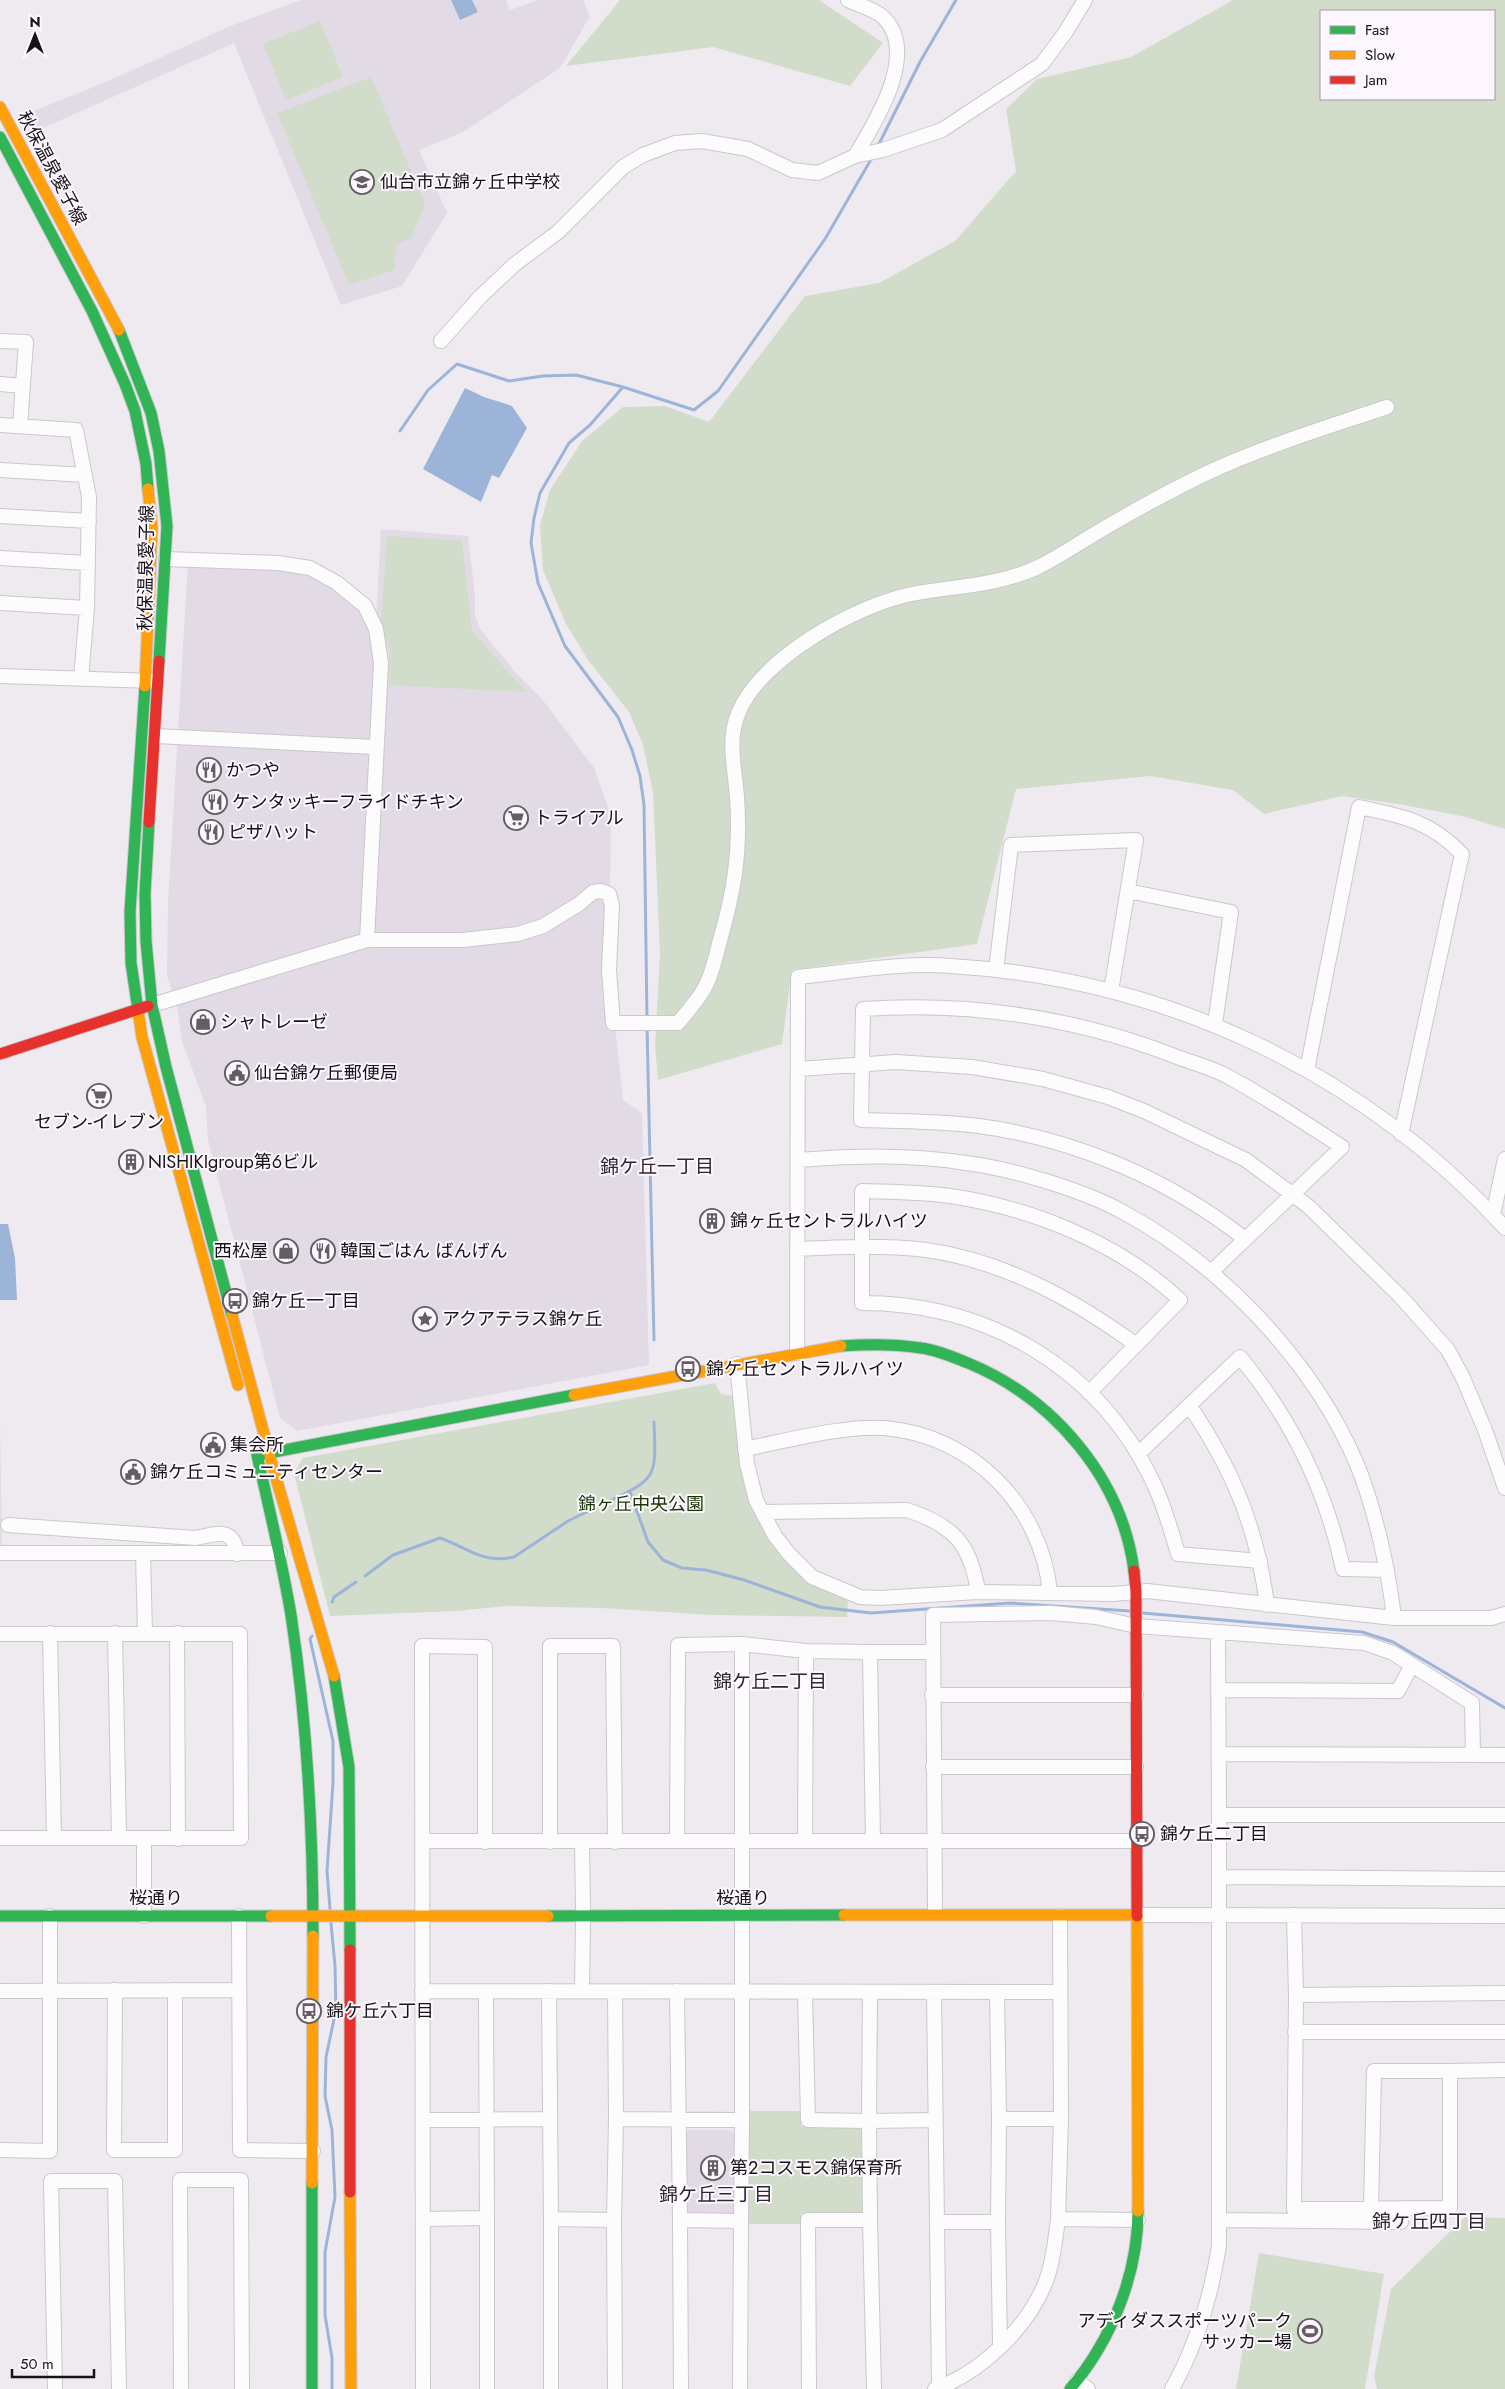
<svg xmlns="http://www.w3.org/2000/svg" width="1505" height="2389" viewBox="0 0 1505 2389" font-family="Jost,'Noto Sans JP',sans-serif">
  <style>
    .built { fill: #e2dae4 }
    .green { fill: #d1ddca; fill-rule: evenodd }
    .water { fill: #9cb4d8 }
    .lines { fill: none; stroke-linecap: round; stroke-linejoin: round }
    .stream { stroke: #9cb4d8; stroke-width: 3 }
    .street-casing { stroke: #cbc7cc; stroke-width: 16 }
    .fast-casing { stroke: #cbc7cc; stroke-width: 13 }
    .slow-casing { stroke: #cbc7cc; stroke-width: 13 }
    .jam-casing { stroke: #cbc7cc; stroke-width: 13 }
    .street { stroke: #fdfcfd; stroke-width: 14 }
    .fast { stroke: #30b455; stroke-width: 11 }
    .slow { stroke: #ff9f0a; stroke-width: 11 }
    .jam { stroke: #e5322d; stroke-width: 11 }
    .labels { text-anchor: middle; stroke-width: 4; stroke-linejoin: round; paint-order: stroke }
    .street-label { font-size: 18px; fill: #161316; stroke: #fdf6fe }
    .poi-label { font-size: 18px; fill: #161316; stroke: #fdf6fe; text-anchor: start }
    .park-label { font-size: 18px; fill: #183700; stroke: #fdf6fe }
    .neighbourhood-label { font-size: 19px; fill: #2d272e; stroke: #fdf6fe }
  </style>
  <rect width="100%" height="100%" fill="#efeaf0"/>
  <path class="built" d="M301,0H506L510,10L538,0H583L590,16L560,68L463,132L419,150L447,213L402,286L341,305L234,43L34,132L24,115L106,82L233,25Z
    M381,529L468,536L475,595V615L480,629L517,674L542,699L594,768L611,815L609,970L623,1100L642,1113L649,1365L297,1431L280,1418L208,1140L206,1107L182,1041L177,1007L167,976L168,902L188,561L310,568L376,621Z
    M0,1420L2,1546L0,1547Z
    M689,2130H728L737,2135V2206L733,2214L693,2215L687,2210L685,2134Z"/>
  <path class="green" d="M620,0H819L883,43L850,86L713,47L566,66Z
    M1233,0H1505V829L1466,817L1404,805L1342,796L1264,814L1233,790L1150,776L1016,789L977,944L792,970L782,1044L658,1080L655,1046L660,953L653,792L643,745L629,712L588,660L566,624L543,570L540,525L550,490L582,441L623,407L665,406L709,422L805,296L879,283L955,241L1016,171L1006,109L1037,79L1131,57ZM1321,11H1494V99H1321Z
    M320,21L343,77L286,100L263,44Z
    M371,77L425,204L412,237L396,245L395,270L349,285L277,113Z
    M387,536L462,541L472,631L526,692L389,685L390,650L381,624Z
    M715,1383L721,1394L735,1396L747,1493L766,1531L779,1553L803,1579L848,1598L847,1617L713,1615L601,1608L506,1606L456,1611L330,1616L294,1473L303,1458Z
    M749,2111H801V2126L865,2128L868,2208L860,2214H801V2224H749Z
    M1465,2217L1505,2218V2389H1377L1374,2376L1391,2289Z
    M1259,2253L1384,2274L1365,2389H1236Z"/>
  <path class="water" d="M451,0H472L478,12L460,20Z
    M465,388L484,397L512,406L527,428L499,478L492,475L481,502L423,469Z
    M0,1224H8L15,1258L17,1300H0Z"/>
  <g class="lines">
    <path class="stream" d="M878,146L920,62L956,0
      M400,431L428,390L457,364L509,381L543,376L576,375L623,387
      M647,1020L644,805L640,776L632,750L618,717L565,646L538,583L531,543L534,518L540,493L569,443L590,425L623,387L694,410L718,391L825,239L873,156
      M647,1026L654,1340
      M630,1492L648,1542L663,1560L682,1568L706,1570L744,1580L820,1607L871,1613L1010,1603L1130,1611
      M608,1502C658,1478 656,1477 654,1422
      M365,1576L393,1555L440,1538C469,1548 481,1564 514,1557L568,1521L595,1508
      M332,1602L334,1597L356,1582
      M1143,1613L1362,1632L1393,1642L1505,1708
      M312,1636L310,1639L333,1741V1783L327,1871L330,1909
      M331,1923L335,1966L336,2010L326,2057L325,2096L332,2130L335,2197L325,2252V2315L332,2358V2389"/>
    <defs>
      <path id="street" d="M848,0C858,5 874,9 883,17C920,52 875,123 855,156
        M0,341L26,342L20,426
        M441,341L480,297L515,264L558,232L623,167L643,155L675,143L702,141L748,149L792,170L818,173L855,156L883,150L942,130L1042,64L1065,33L1085,0
        M0,384L23,386
        M0,425L76,430L89,497L87,608L81,678
        M0,470L85,475
        M0,516L89,521
        M0,558L88,563
        M0,603L87,608
        M0,676L154,681
        M156,736L375,747
        M1128,891L1231,912L1215,1024
        M367,940H462L518,934L543,926L579,904L593,892L601,891L609,894L612,906L609,970L613,1023H678C687,1012 697,1001 704,989C712,975 715,959 719,944C734,892 741,852 737,797C735,769 727,741 738,714C759,659 856,605 912,594C954,586 996,586 1036,568C1057,558 1076,545 1096,533C1135,510 1176,487 1218,468C1272,444 1331,426 1387,407
        M996,970L1011,845L1136,840L1111,991
        M152,1005L367,940L381,663L376,629L365,606L337,583L310,568L278,563L166,559
        M799,1069L896,1062L972,1067L1043,1079L1108,1097L1144,1111L1246,1160L1308,1206L1400,1296L1448,1350L1463,1378L1485,1430L1505,1488
        M1307,1070L1359,807C1403,816 1430,821 1462,854L1401,1134
        M798,1160C854,1156 910,1154 966,1163C1013,1169 1083,1190 1123,1212C1220,1264 1312,1360 1356,1462C1374,1505 1389,1571 1394,1618
        M1493,1215L1505,1159
        M797,1249C840,1247 883,1245 926,1250C1004,1261 1073,1299 1135,1344
        M1211,1272L1342,1147C1304,1122 1266,1097 1225,1075C1209,1067 1190,1062 1172,1055C1073,1017 969,1002 863,1009L861,1120C901,1121 940,1121 979,1126C1075,1139 1169,1179 1245,1239
        M797,1353L798,977C848,972 900,962 951,966C1164,979 1360,1070 1505,1228
        M737,1364L747,1464L756,1500L775,1536L790,1555L812,1577L860,1597L880,1598L978,1592L1113,1594L1147,1591L1394,1618H1491L1505,1614
        M1089,1393L1180,1300C1119,1243 1032,1208 950,1196C921,1192 891,1192 862,1191V1303C987,1303 1099,1368 1153,1482C1164,1505 1171,1529 1178,1554L1260,1561
        M1189,1405C1233,1470 1257,1527 1267,1605
        M745,1449C785,1441 845,1425 884,1428C972,1435 1041,1505 1050,1592
        M1138,1454L1240,1357C1292,1420 1326,1489 1343,1569L1387,1570
        M762,1512L907,1510C953,1525 971,1544 978,1592
        M8,1525L196,1538C215,1534 234,1526 237,1554
        M0,1553H280
        M143,1554L145,1633
        M1218,1632L1364,1643L1393,1653L1472,1703L1473,1755
        M50,1633L54,1838
        M115,1633L119,1837
        M177,1633L178,1839
        M0,1634H240L241,1838H0
        M742,1644L806,1651
        M870,1652H933
        M1218,1690L1398,1691L1412,1665
        M932,1695H1136
        M1219,1754L1505,1755
        M933,1767H1136
        M144,1839V1916
        M423,1841H1136
        M805,1841L806,1651L870,1652L873,1841
        M550,1842V1646H613L615,1842
        M582,1842L583,1908
        M1220,1877L1505,1879
        M935,1909L933,1615L1051,1613L1096,1617L1136,1626L1218,1632L1219,1815H1505
        M1136,1915L1505,1916
        M1294,1915L1296,1995
        M239,1916L240,2150L313,2151
        M115,1990L114,2150H175V1990
        M0,1991L239,1990
        M422,1991L1060,1992
        M549,1991L551,2219
        M582,1991L583,1921
        M677,1991L680,2220
        M486,1992L487,2218
        M615,1992L616,2119L742,2120V1644L678,1645L677,1841
        M805,1992L808,2120L869,2121L870,2220
        M870,1992L869,2121L936,2120
        M997,1992L999,2119H1061L1060,1916
        M934,1993L937,2222
        M1505,1993L1296,1995L1294,2209L1450,2208V2071L1505,2070
        M1295,2032H1505
        M423,2120L550,2119
        M0,2150L50,2151V1916
        M1371,2208L1374,2071H1450
        M423,2219L487,2218V2389
        M1058,2219L1061,2119
        M614,2220L616,2119
        M1219,2220L1401,2222
        M741,2221L742,2120
        M998,2222L999,2119
        M1077,2381L1088,2389
        M939,2388L937,2222H998L1000,2345
        M55,2389L51,2181H115L119,2389
        M181,2389L180,2180H241L242,2389
        M423,2389L422,1646L485,1647V1842
        M551,2389V2219L614,2220L615,2389
        M681,2389L680,2220L741,2221L740,2389
        M809,2389L808,2220H870L874,2389
        M935,2389C980,2373 1025,2330 1044,2286C1053,2265 1055,2241 1058,2219L1138,2220
        M1172,2389C1197,2344 1211,2297 1219,2246V1815"/>
      <path id="fast" d="M0,137L92,311L125,384L135,411L146,464L148,489
        M119,330L151,413L159,451L167,526L159,661
        M149,822L145,894L146,941L152,1005L166,1067L232,1315
        M138,1010L131,963L130,912L145,686
        M841,1346C868,1344 895,1344 921,1348C937,1350 953,1357 968,1363C1053,1398 1122,1478 1134,1571
        M257,1455C269,1508 282,1561 291,1615C307,1721 313,1829 313,1936
        M258,1455L574,1395
        M334,1676L349,1767L350,1950
        M0,1916H271
        M548,1916L844,1915
        M312,2389V2183
        M1070,2389C1111,2341 1138,2275 1138,2211"/>
      <path id="slow" d="M0,107L119,330
        M145,686L152,527L148,489
        M138,1010L142,1037L238,1385
        M232,1315L274,1471L334,1676
        M574,1395L841,1346
        M844,1915H1136
        M271,1916H548
        M1137,1916L1138,2211
        M312,2183L313,1936
        M350,2192L351,2389"/>
      <path id="jam" d="M149,822L159,661
        M0,1054L148,1006
        M1134,1571L1136,1591L1137,1916
        M350,1950V2192"/>
    </defs>
    <use href="#street" class="street-casing"/>
    <use href="#fast" class="fast-casing"/>
    <use href="#slow" class="slow-casing"/>
    <use href="#jam" class="jam-casing"/>
    <use href="#street" class="street"/>
    <use href="#fast" class="fast"/>
    <use href="#slow" class="slow"/>
    <use href="#jam" class="jam"/>
  </g>
  <defs>
    <symbol id="school-ring" viewBox="-11 -11 22 22"><circle r="9.5" fill="#fdf6fe" stroke="#625e62" stroke-width="1.5"/><path d="M0-5L7-2L0 1L-7-2ZM-4 1L0 2.5L4 1V4Q0 6-4 4Z" fill="#625e62"/></symbol>
    <symbol id="restaurant-ring" viewBox="-11 -11 22 22"><circle r="9.5" fill="#fdf6fe" stroke="#625e62" stroke-width="1.5"/><path d="M-5-6h1v4h1v-4h1v4h1v-4h1v5L-1.5 .5V6h-2V.5L-5-1ZM5-6V6H3V1.5H1.5Q1.5-4 5-6Z" fill="#625e62"/></symbol>
    <symbol id="supermarket-ring" viewBox="-11 -11 22 22"><circle r="9.5" fill="#fdf6fe" stroke="#625e62" stroke-width="1.5"/><path d="M-6-5.5h2.5l.6 2H6L4.5 2H-2.5L-4.4-4H-6ZM-1.5 3.2a1.3 1.3 0 1 0 .1 0ZM3 3.2a1.3 1.3 0 1 0 .1 0Z" fill="#625e62"/></symbol>
    <symbol id="shop-ring" viewBox="-11 -11 22 22"><circle r="9.5" fill="#fdf6fe" stroke="#625e62" stroke-width="1.5"/><path d="M-5-2.5h2.3a2.7 3.5 0 0 1 5.4 0H5L5.5 6h-11ZM-1.5-2.5h3a1.5 2.3 0 0 0-3 0Z" fill="#625e62"/></symbol>
    <symbol id="civic-ring" viewBox="-11 -11 22 22"><circle r="9.5" fill="#fdf6fe" stroke="#625e62" stroke-width="1.5"/><path d="M-.6-6.5H3V-4.5H.6V-3L4-1V1h2V6H-6V1h2V-1L-.6-3ZM-1.2 2.5V6h2.4V2.5Z" fill="#625e62"/></symbol>
    <symbol id="building-ring" viewBox="-11 -11 22 22"><circle r="9.5" fill="#fdf6fe" stroke="#625e62" stroke-width="1.5"/><path d="M-4-6H4V6H1V3H-1V6H-4ZM-2.5-4.3h1.7v1.8h-1.7ZM.8-4.3h1.7v1.8H.8ZM-2.5-1h1.7V.8h-1.7ZM.8-1h1.7V.8H.8Z" fill="#625e62"/></symbol>
    <symbol id="bus-ring" viewBox="-11 -11 22 22"><circle r="9.5" fill="#fdf6fe" stroke="#625e62" stroke-width="1.5"/><path d="M-5-6H5V4H4V6H2V4H-2V6H-4V4H-5ZM-3.5-4V0h7V-4ZM-3.5 1.2v1.5H-2V1.2ZM2 1.2v1.5H3.5V1.2Z" fill="#625e62"/></symbol>
    <symbol id="sight-ring" viewBox="-11 -11 22 22"><circle r="9.5" fill="#fdf6fe" stroke="#625e62" stroke-width="1.5"/><path d="M0-6L1.8-2.2L6-1.7L2.9 1.2L3.7 5.4L0 3.3L-3.7 5.4L-2.9 1.2L-6-1.7L-1.8-2.2Z" fill="#625e62"/></symbol>
    <symbol id="stadium-ring" viewBox="-11 -11 22 22"><circle r="9.5" fill="#fdf6fe" stroke="#625e62" stroke-width="1.5"/><path d="M0-5a6.5 5 0 1 0 0 10a6.5 5 0 1 0 0-10ZM-3.5-1.8h7v3.6h-7Z" fill="#625e62"/></symbol>
  </defs>
  <g fill-rule="evenodd">
    <use href="#school-ring" x="348" y="168" width="28" height="28"/>
    <use href="#restaurant-ring" x="195" y="756" width="28" height="28"/>
    <use href="#restaurant-ring" x="201" y="788" width="28" height="28"/>
    <use href="#supermarket-ring" x="502" y="804" width="28" height="28"/>
    <use href="#restaurant-ring" x="197" y="818" width="28" height="28"/>
    <use href="#shop-ring" x="189" y="1008" width="28" height="28"/>
    <use href="#civic-ring" x="223" y="1059" width="28" height="28"/>
    <use href="#supermarket-ring" x="85" y="1082" width="28" height="28"/>
    <use href="#building-ring" x="117" y="1148" width="28" height="28"/>
    <use href="#building-ring" x="698" y="1207" width="28" height="28"/>
    <use href="#shop-ring" x="272" y="1237" width="28" height="28"/>
    <use href="#restaurant-ring" x="309" y="1237" width="28" height="28"/>
    <use href="#bus-ring" x="221" y="1287" width="28" height="28"/>
    <use href="#sight-ring" x="411" y="1305" width="28" height="28"/>
    <use href="#bus-ring" x="674" y="1355" width="28" height="28"/>
    <use href="#civic-ring" x="199" y="1431" width="28" height="28"/>
    <use href="#civic-ring" x="119" y="1458" width="28" height="28"/>
    <use href="#bus-ring" x="1128" y="1820" width="28" height="28"/>
    <use href="#bus-ring" x="295" y="1997" width="28" height="28"/>
    <use href="#building-ring" x="699" y="2154" width="28" height="28"/>
    <use href="#stadium-ring" x="1296" y="2317" width="28" height="28"/>
  </g>
  <g class="labels">
    <g class="street-label">
      <text transform="translate(52 168) rotate(62)" y="6">秋保温泉愛子線</text>
      <text transform="translate(146 568) rotate(-89)" y="6">秋保温泉愛子線</text>
      <text x="156" y="1904">桜通り</text>
      <text x="743" y="1904">桜通り</text>
    </g>
    <g class="poi-label">
      <text x="380" y="188">仙台市立錦ヶ丘中学校</text>
      <text x="226" y="776">かつや</text>
      <text x="232" y="808">ケンタッキーフライドチキン</text>
      <text x="534" y="824">トライアル</text>
      <text x="228" y="838">ピザハット</text>
      <text x="220" y="1028">シャトレーゼ</text>
      <text x="254" y="1079">仙台錦ケ丘郵便局</text>
      <text x="99" y="1128" text-anchor="middle">セブン-イレブン</text>
      <text x="148" y="1168">NISHIKIgroup第6ビル</text>
      <text x="730" y="1227">錦ヶ丘セントラルハイツ</text>
      <text x="268" y="1257" text-anchor="end">西松屋</text>
      <text x="340" y="1257">韓国ごはん ばんげん</text>
      <text x="252" y="1307">錦ケ丘一丁目</text>
      <text x="442" y="1325">アクアテラス錦ケ丘</text>
      <text x="706" y="1375">錦ケ丘セントラルハイツ</text>
      <text x="230" y="1451">集会所</text>
      <text x="150" y="1478">錦ケ丘コミュニティセンター</text>
      <text x="1160" y="1840">錦ケ丘二丁目</text>
      <text x="326" y="2017">錦ケ丘六丁目</text>
      <text x="730" y="2174">第2コスモス錦保育所</text>
      <text x="1292" y="2327" text-anchor="end">アディダススポーツパーク<tspan x="1292" dy="21">サッカー場</tspan></text>
    </g>
    <g class="park-label">
      <text x="641" y="1510">錦ヶ丘中央公園</text>
    </g>
    <g class="neighbourhood-label">
      <text x="657" y="1173">錦ケ丘一丁目</text>
      <text x="770" y="1688">錦ケ丘二丁目</text>
      <text x="716" y="2201">錦ケ丘三丁目</text>
      <text x="1429" y="2228">錦ケ丘四丁目</text>
    </g>
  </g>
  <rect x="1320" y="10" width="175" height="90" fill="#fdf6fe" stroke="#a19ba1"/>
  <rect x="1330" y="26" width="25" height="8" fill="#30b455" stroke="#a19ba1"/>
  <text x="1365" y="35" font-size="15" fill="#161316">Fast</text>
  <rect x="1330" y="51" width="25" height="8" fill="#ff9f0a" stroke="#a19ba1"/>
  <text x="1365" y="60" font-size="15" fill="#161316">Slow</text>
  <rect x="1330" y="76" width="25" height="8" fill="#e5322d" stroke="#a19ba1"/>
  <text x="1365" y="85" font-size="15" fill="#161316">Jam</text>
  <g transform="translate(35 35)" stroke="#fdf6fe" stroke-width="4" paint-order="stroke">
  <path d="M0-4L9 19L0 12L-9 19Z" fill="#161316"/>
  <text y="-8" font-size="14" font-weight="bold" text-anchor="middle" fill="#161316">N</text>
  </g>
  <path d="M12 2369v8h82v-8" fill="none" stroke="#161316" stroke-width="2.5"/>
  <text x="20" y="2369" font-size="15" fill="#161316" stroke="#fdf6fe" stroke-width="4" paint-order="stroke">50 m</text>
</svg>
